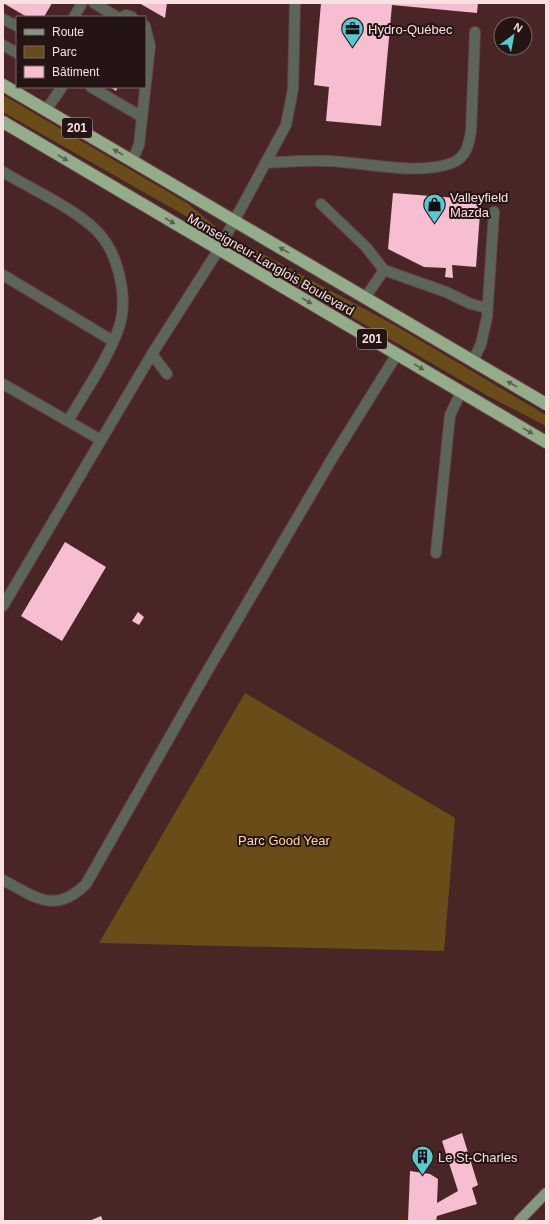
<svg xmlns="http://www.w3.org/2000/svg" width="549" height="1224" viewBox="0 0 549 1224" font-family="Arial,sans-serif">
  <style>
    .green { fill: #694c18 }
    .building { fill: #f6bed0 }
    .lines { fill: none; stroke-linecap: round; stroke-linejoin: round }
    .minor-casing { stroke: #664344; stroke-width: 12 }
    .major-casing { stroke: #664344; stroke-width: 12 }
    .highway-casing { stroke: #664344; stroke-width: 14 }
    .minor { stroke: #5b6658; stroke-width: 10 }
    .major { stroke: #83997d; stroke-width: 10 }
    .highway { stroke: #93ad8b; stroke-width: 12 }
    .oneway { fill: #5c6050 }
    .labels { text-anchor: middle; stroke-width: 4; stroke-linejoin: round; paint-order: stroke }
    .shield { fill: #251414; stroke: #baa4a4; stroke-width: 1 }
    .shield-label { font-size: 12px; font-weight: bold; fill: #fae1e1 }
    .poi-label { font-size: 13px; fill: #fae1e1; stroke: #251414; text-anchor: start }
    .street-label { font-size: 13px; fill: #fae1e1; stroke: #251414 }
    .park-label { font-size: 13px; fill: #ffdca6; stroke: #251414 }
  </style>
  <rect width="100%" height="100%" fill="#4a2526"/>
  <path class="green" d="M3,95L187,203L216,227L211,229L198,223L3,112Z
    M248,246L396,326L546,415V426L488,396L281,276L251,252Z
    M245,693L455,818L444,951L99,943Z"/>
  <path class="building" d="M3,3H52L44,17H27Z
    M139,3H167L165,18Z
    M321,3H478L477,13L392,5L381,126L326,121L329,87L314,85Z
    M110,87H118L116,91Z
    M393,193L481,200L476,267L452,265L453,278L445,277L446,268L424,267L388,249Z
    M65,542L106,567L62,641L21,616Z
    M138,612L144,617L139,625L132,621Z
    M462,1133L478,1185L472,1188L477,1204L437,1216L436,1221H408L410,1171L430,1174L438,1179L437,1203L458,1191L442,1141Z
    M101,1216L103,1221H89Z"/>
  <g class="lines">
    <defs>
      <path id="minor" d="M94,3L117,17
        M74,17L82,3
        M122,17L126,15L132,17
        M3,19L17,26
        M3,45L17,53
        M91,87L142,117
        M46,110L62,87
        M132,161L139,145L150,46L145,26
        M265,163C286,162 306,160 327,161C364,162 417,176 452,163C466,158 469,144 471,131L475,32
        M3,172C33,190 72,207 96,230C107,241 114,255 118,270C123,288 125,309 119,327C109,358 84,393 68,421
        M321,204L366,247L384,270L446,292L471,304L487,308
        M3,275L113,341
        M365,298L384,270
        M152,354L167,374
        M473,361L481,344L487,317L494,212
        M3,384L101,440
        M436,553L450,415L461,392
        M3,606L152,354L219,249L286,125L293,89L295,3
        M3,880C35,897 55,915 86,884L205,675L333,457L397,354"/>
      <path id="major" d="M519,1221L546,1193"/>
      <path id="highway" d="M3,85L546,404
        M3,122L546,442"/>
    </defs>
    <use href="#minor" class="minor-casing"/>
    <use href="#major" class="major-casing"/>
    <use href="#highway" class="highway-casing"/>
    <use href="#minor" class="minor"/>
    <use href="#major" class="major"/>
    <use href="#highway" class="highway"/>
  </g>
  <defs><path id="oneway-solid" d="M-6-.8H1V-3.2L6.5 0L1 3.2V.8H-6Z"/></defs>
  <g class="oneway">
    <use href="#oneway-solid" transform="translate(118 152) rotate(-150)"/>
    <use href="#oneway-solid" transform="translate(63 158) rotate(30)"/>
    <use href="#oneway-solid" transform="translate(170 221) rotate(31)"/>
    <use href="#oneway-solid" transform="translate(284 250) rotate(-149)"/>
    <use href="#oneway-solid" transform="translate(307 301) rotate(31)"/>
    <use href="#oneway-solid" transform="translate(419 367) rotate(31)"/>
    <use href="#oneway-solid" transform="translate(512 384) rotate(-150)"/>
    <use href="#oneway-solid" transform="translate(528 431) rotate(30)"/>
  </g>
  <defs>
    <symbol id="office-pin" viewBox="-11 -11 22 30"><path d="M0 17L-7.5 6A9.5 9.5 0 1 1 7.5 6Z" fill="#52ccd0" stroke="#251414"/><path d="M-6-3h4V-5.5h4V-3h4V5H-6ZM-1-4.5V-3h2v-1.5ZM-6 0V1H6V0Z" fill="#111"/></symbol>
    <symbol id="shop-pin" viewBox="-11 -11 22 30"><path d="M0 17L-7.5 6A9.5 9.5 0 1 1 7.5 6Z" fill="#52ccd0" stroke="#251414"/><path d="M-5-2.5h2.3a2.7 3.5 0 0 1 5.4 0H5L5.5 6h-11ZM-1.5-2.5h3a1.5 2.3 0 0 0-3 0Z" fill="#111"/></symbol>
    <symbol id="building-pin" viewBox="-11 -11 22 30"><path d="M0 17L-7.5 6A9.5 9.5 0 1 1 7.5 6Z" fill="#52ccd0" stroke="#251414"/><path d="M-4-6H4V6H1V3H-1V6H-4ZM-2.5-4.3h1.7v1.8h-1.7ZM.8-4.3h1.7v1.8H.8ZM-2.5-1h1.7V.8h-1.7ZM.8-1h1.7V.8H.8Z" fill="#111"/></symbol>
  </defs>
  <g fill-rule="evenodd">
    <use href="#office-pin" x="340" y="16" width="25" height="34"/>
    <use href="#shop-pin" x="422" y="192" width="25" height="34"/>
    <use href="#building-pin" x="410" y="1144" width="25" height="34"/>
  </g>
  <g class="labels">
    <g class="shield">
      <rect x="62" y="118" width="30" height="20" rx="3"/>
      <rect x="357" y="329" width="30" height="20" rx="3"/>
    </g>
    <g class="shield-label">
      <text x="77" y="132">201</text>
      <text x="372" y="343">201</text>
    </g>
    <g class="poi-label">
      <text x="368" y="34">Hydro-Québec</text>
      <text x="450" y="202">Valleyfield<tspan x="450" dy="15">Mazda</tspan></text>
      <text x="438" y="1162">Le St-Charles</text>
    </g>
    <g class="street-label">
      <text transform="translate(271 264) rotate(30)" y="5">Monseigneur-Langlois Boulevard</text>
    </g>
    <g class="park-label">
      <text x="284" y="845">Parc Good Year</text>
    </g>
  </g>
  <rect width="549" height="1224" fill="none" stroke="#fae1e1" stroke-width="8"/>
  <rect x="16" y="16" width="130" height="72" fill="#251414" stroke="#7a6666"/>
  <rect x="24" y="29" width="20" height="6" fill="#83997d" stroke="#7a6666"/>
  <text x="52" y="36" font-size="12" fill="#fae1e1">Route</text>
  <rect x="24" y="46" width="20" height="12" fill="#694c18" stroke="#7a6666"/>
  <text x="52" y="56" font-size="12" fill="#fae1e1">Parc</text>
  <rect x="24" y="66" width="20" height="12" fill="#f6bed0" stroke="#7a6666"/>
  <text x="52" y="76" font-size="12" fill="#fae1e1">Bâtiment</text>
  <g transform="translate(513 36) rotate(32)"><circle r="19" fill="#251414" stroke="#7a6666"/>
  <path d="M0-3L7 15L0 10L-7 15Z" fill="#52ccd0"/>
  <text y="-6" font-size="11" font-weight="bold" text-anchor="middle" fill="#fae1e1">N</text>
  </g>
</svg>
